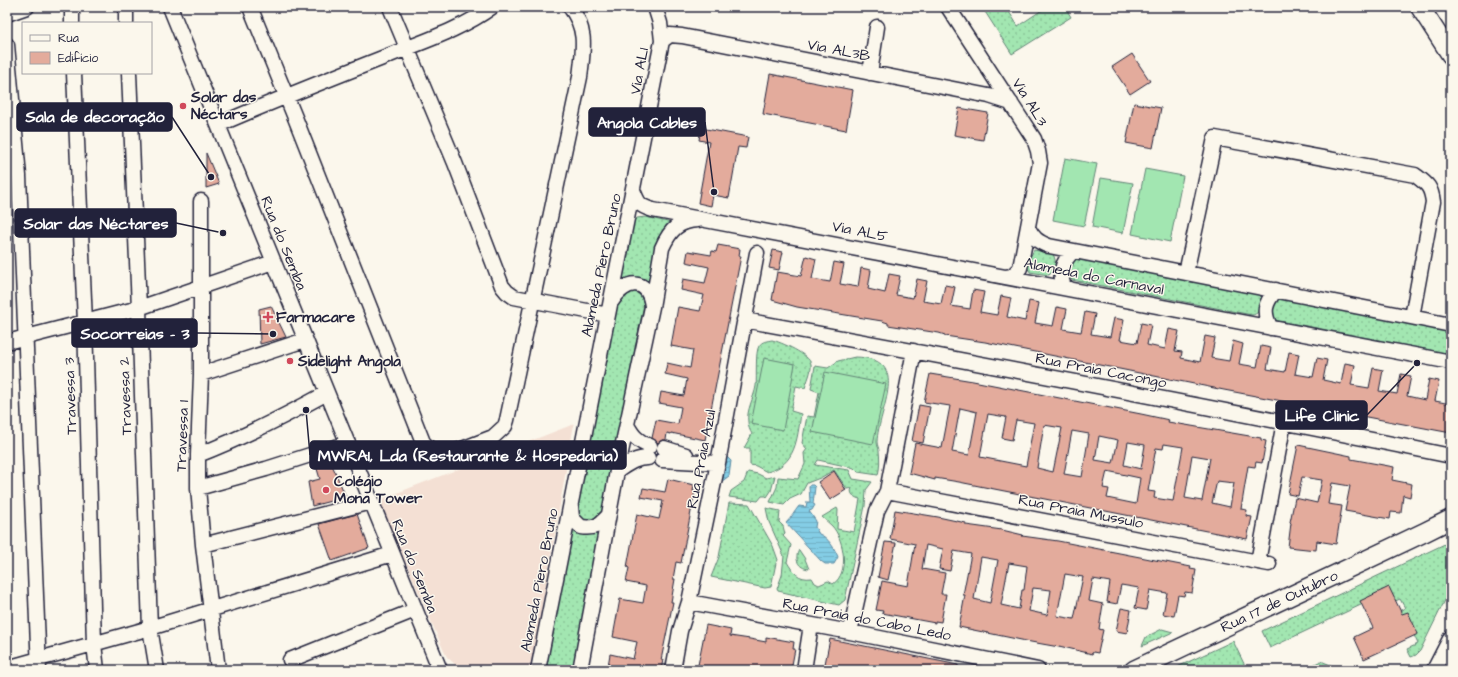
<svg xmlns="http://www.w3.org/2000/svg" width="1458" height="677" viewBox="0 0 1458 677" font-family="'Architects Daughter',sans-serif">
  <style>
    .built { fill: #f4e0d4 }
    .grass { fill: url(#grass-dots); stroke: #628476 }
    .pitch { fill: #a2e6b1; stroke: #628476 }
    .water { fill: url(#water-rules); stroke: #5d89a1 }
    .building { fill: #e3ab9c; stroke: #22223b; fill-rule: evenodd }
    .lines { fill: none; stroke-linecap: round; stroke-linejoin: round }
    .minor-casing { stroke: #22223b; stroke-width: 17 }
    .major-casing { stroke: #22223b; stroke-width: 21 }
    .minor { stroke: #fbf7ec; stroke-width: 14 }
    .major { stroke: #fbf7ec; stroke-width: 18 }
    .poi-dot { fill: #d1495b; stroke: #fbf7ec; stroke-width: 1.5 }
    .labels { text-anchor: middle; stroke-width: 3; stroke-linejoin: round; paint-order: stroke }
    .street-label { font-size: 15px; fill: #22223b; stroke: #fbf7ec }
    .poi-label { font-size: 15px; font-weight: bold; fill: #22223b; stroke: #fbf7ec; text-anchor: start }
    .leader { fill: none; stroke: #22223b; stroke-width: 1.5 }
    .callout-dot { fill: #22223b; stroke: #fbf7ec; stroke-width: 1.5 }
    .callout { fill: #22223b; stroke: #22223b; stroke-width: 1.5 }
    .callout-label { font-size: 16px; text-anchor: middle; font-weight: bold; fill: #fff }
  </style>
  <defs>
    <pattern id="grass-dots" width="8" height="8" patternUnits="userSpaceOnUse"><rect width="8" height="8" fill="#a2e6b1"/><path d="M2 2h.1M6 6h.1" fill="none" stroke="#8bc599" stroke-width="1.8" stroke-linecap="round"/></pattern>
    <pattern id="water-rules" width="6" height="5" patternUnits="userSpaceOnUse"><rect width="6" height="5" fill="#84cde5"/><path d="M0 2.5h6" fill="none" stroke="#72b0c5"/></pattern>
  </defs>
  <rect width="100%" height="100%" fill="#fbf7ec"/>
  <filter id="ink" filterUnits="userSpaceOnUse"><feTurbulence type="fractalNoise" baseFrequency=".025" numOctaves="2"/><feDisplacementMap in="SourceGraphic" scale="8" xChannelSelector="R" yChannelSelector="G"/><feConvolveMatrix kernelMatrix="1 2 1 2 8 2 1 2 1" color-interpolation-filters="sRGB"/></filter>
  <g filter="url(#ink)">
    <path class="built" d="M574,424L531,670H470L457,666L447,657L443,649L379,500Z"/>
    <path class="grass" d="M982,7H1006L1018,26L1042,10L1040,7H1065L1071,17L1012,54Z
      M646,217L672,223L649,285L631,279L620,280L632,223L637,218Z
      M1034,250L1053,254C1057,262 1056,270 1049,275L1030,272L1027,267L1028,261Z
      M1077,259L1258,293C1265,298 1262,314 1252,315L1072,280L1069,277C1069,271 1070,265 1074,260Z
      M632,290L640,295L644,304L601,518L585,523L574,510L616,297Z
      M1280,299L1451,331V354L1275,320L1272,318C1272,310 1273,301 1280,299Z
      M772,340C781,342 810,355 811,364C812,371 807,381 805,388L796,386L791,411L801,414C797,439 796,465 767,472L756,466L750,465V448H744L752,434C750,431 748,426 748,422C746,410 754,398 756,386C757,377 755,352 759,346C762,341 767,341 772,340Z
      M855,357C913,358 878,409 877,442C877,445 879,448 879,451C880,459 880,467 878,475L858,472L854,468L818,460L815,465L849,470L853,479L872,482L866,490L865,506L845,600L839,605L778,591L777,589L782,575L784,556L769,522L766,508L780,511L779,522L783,526L785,534L783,536L791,545L787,562C793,572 798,580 812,578L815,583L819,585L828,581L833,584C850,573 844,539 832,526C829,523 825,520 822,517L837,508L838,510L837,529L854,532L860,499C855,498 849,494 852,488L847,489L834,470L820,478L807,483L801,494L790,499L784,505L770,502L777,487L778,477L798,479L805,464L804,453L807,449L802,443L807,416L814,417L819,392L811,389L815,366L828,368L838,361Z
      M748,472L758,474L766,478L775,476L771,491L767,497L766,496H762L758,501L729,497L731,491L744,482Z
      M729,503L749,504L773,546L778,560L776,563L771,587L765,588L711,577L719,557Z
      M572,526L599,532L573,670H545Z
      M1451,541V588L1420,651L1416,655L1411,657L1407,649L1418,644L1408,622L1397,612L1405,608L1400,599L1393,602L1365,603L1270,648L1262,631Z
      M799,550L805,559L809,569C798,568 794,559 799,550Z
      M1162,629L1173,632L1142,646L1146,637Z
      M1233,641L1247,670H1171Z
      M1321,661L1340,669L1341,670H1303Z"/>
    <path class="pitch" d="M1065,158L1097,164L1084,226L1053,220Z
      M1145,169L1183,176L1170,242L1132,234Z
      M1101,178L1133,183L1123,233L1092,227Z
      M764,358L795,364L783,430L751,424Z
      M825,372L886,384L873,444L812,432Z"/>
    <path class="water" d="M726,456L731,461L729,476L721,482Z
      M810,485H813L815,487L813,504L815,505L812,510L809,511L816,521L815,527L819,534C828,537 835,549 838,557L834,564H825L821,561L786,523C792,517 794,512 799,506L806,507L807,502H810L809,487Z"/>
    <path class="building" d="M1132,54L1150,81L1130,94L1112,67Z
      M770,74L853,90L846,130L763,114Z
      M1134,103L1161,108L1153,148L1126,143Z
      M959,108L988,113L983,140L954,135Z
      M701,128L748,137L746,148L738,147L729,198L713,195L711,206L698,203L709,142L699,140Z
      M206,153L219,184L206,188Z
      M718,245L740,249L739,256H741L705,440L671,433V434L667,433L666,440H662L658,443L652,438L656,420L678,424L681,407L659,403L661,392L684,396L687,379L665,374L667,363L690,368L693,350L671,346L678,307L700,311L704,295L681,290L683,279L705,283L709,267L686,262L688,251L711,255L712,251L716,252Z
      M773,250L783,252L779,270L769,268Z
      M806,256L816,259L812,279L830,282L834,262L844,264L840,284L858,287L861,268L871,270L868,289L885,293L889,274L900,276L896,295L913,298L917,279L927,281L923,301L941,304L945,285L955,287L951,306L970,309L973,290L984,292L980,312L997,315L1001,296L1011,298L1007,317L1025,321L1029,301L1039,303L1035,323L1053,326L1057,307L1067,309L1063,329L1081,332L1085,312L1095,314L1091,334L1110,337L1114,318L1124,320L1120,340L1137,343L1141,323L1151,325L1147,345L1165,349L1169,329L1179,331L1175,351L1182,352L1181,358L1200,362L1205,336L1215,338L1211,358L1229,361L1233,341L1243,344L1239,364L1257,367L1261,346L1271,348L1267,369L1285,372L1289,352L1299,354L1295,374L1313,377L1317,358L1327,360L1323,380L1341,384L1345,363L1355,365L1351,385L1369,388L1373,368L1383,370L1379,391L1397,394L1401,374L1411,376L1407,396L1425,400L1429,379L1439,381L1435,401L1451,404V433L1224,390L985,342L945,336V335L939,333L888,325V323L882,321L797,307L772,300L777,272L801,276Z
      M271,306L286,337L260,344L259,309Z
      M930,374L973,381L1141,414L1169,420L1168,422L1261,438V440L1266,441L1262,463L1256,462L1255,467L1248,466L1241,509L1247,510L1246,516L1252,517L1247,539L959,482L935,478V480L909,473L915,443L942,448L950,406L924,402ZM960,408L977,412L969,455L952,452ZM988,414L1006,417L1002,438L1012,440L1016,420L1034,423L1026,466L980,457ZM1044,425L1062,428L1053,472L1037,468ZM1072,431L1089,434L1082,477L1064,474ZM1099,436L1118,440L1113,463L1095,460ZM1128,442L1145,445L1141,469L1124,465ZM1164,444L1183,447L1173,501L1154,498L1155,492L1148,491L1156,448L1163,449ZM1192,455L1210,458L1202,501L1185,498ZM1107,471L1140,478L1136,504L1107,498L1109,489L1103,488ZM1217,481L1234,483L1230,507L1212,503Z
      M919,405L930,407L923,443L912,441Z
      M1298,445L1351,456V459L1394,467L1392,480L1412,484L1410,497L1403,495L1401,513L1391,512L1390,519L1345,511L1350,486L1332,483L1328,504L1342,506L1336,544L1317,541L1316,550L1288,547L1291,523L1290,522L1295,498L1317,503L1322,480L1302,477L1298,496L1288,494Z
      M329,458L346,497L312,506L308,482L320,479L315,462Z
      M834,471L846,490L830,500L818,482Z
      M668,479L694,485L693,491H695L681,563L676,562L673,579H675L671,602H673L661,660H663L661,670H631L608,666L610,654L633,659L637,642L613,637L615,626L620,599L643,603L646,586L626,582L629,568L627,567L637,514L659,519L663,501L641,497L643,488L665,492Z
      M895,510L938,517L966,523V525L1002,530L1023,535L1022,536L1058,541L1191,567L1190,569L1196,570L1192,593L1185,592L1184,596L1178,595L1174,616L1163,614L1167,593L1150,590L1146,610L1135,608L1139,588L1121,585L1117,604L1107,602L1110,582L1093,579L1089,601L1103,604L1099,629L1103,630L1098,653L1093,652L1092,654L1059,646V647L1031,642L959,627L965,595H963L971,554L954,551L950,571L939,569L943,549L926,545L922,569L945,573L941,594H946L941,622L935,621V623L882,613L883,611L876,610L882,581L908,586L915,544L890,539ZM981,557L998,560L990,603L974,599ZM1009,563L1027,566L1024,590H1022L1019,609L1001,605ZM1065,574L1083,577L1074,619L1057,616ZM1033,588L1051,590L1047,615L1029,611Z
      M357,514L369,548L332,561L319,524Z
      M885,542L896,543L888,580L878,577Z
      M1389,587L1402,614L1408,612L1418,634L1364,659L1354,637L1373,628L1360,601Z
      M1121,608L1131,610L1127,633L1116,631Z
      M706,625L731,630L730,636L750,639L766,642V637L794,642L793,649H795L791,670H697Z
      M830,639L958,665V670H832L824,669Z"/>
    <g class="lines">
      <defs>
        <path id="minor" d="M72,7V23
          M126,7V23
          M170,7L440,670
          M250,7L296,120L423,442L433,453L447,455L493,437L505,426L507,420L580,77C583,50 588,30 570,7
          M390,7L455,163L502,286L507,292L514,297L608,315
          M948,7L1034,139L1038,151L1040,163L1020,268L1012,276L1006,277
          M7,14L27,7
          M662,41L670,35L682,36L989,96L1011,103
          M7,45L19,176L39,670
          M74,73L85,322L94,644L97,670
          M129,73L139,308L150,628L157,670
          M870,73L877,27
          M218,125C273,101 329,79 385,57C421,42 461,30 492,7
          M633,190C638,203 639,206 653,210L1451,362
          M201,201V374L198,455V488L203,545L218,670
          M1028,228C1033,238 1038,242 1049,246L1451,325
          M1186,273L1215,138L1415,175C1427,184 1431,186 1433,202L1412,317
          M1070,289L1064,287C1058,272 1063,261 1073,251
          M612,301C625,279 648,277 652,306
          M744,320C980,363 1216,408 1451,456
          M1271,328C1262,312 1265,303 1276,290
          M7,342L139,308L273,262
          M201,374L305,340
          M627,425C633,436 638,442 650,446
          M664,448L686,455
          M198,455C243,438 285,416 327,393
          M662,460L718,463
          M617,471C628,464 635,458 648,458
          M198,488L266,469L348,443
          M887,491L1269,564
          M571,507L572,518L581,527C596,529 599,525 609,515
          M203,545L371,502
          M1258,562L1284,422
          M689,602L850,632L1038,670
          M850,632L877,511L887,491L914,351
          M290,660L415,610
          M7,668L150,628L392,554
          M538,670L662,41L660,23L655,7
          M580,670L617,471L652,307L662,248C670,230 678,221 698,220
          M673,670L680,631L689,602L718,463L757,253
          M804,670L811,625
          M1434,670L1451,637"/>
        <path id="major" d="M1420,7L1451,55
          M1134,670L1425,532L1451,519"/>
      </defs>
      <use href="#minor" class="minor-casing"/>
      <use href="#major" class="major-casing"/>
      <use href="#minor" class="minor"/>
      <use href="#major" class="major"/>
    </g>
  </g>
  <g class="poi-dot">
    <circle cx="183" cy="106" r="4"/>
    <path d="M266 311h4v4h4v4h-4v4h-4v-4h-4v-4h4z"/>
    <circle cx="290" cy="361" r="4"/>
    <circle cx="326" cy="490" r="4"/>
  </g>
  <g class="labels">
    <g class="street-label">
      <text transform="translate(839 50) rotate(11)" y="5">Via AL3B</text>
      <text transform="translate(639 71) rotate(-79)" y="5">Via AL1</text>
      <text transform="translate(1030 102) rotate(58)" y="5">Via AL3</text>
      <text transform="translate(860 231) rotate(11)" y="5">Via AL5</text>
      <text transform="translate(284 243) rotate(68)" y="5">Rua do Semba</text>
      <text transform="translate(601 265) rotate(-78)" y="5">Alameda Piero Bruno</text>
      <text transform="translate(1094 276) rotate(11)" y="5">Alameda do Carnaval</text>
      <text transform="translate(1101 370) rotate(11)" y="5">Rua Praia Cacongo</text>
      <text transform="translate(70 396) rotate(-92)" y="5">Travessa 3</text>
      <text transform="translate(125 396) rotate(-92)" y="5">Travessa 2</text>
      <text transform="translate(182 436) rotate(-88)" y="5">Travessa 1</text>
      <text transform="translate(701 459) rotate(-79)" y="5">Rua Praia Azul</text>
      <text transform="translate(1081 511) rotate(11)" y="5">Rua Praia Mussulo</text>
      <text transform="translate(415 566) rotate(68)" y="5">Rua do Semba</text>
      <text transform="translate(539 580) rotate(-79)" y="5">Alameda Piero Bruno</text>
      <text transform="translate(1279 601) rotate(-25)" y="5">Rua 17 de Outubro</text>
      <text transform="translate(867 619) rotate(11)" y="5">Rua Praia do Cabo Ledo</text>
    </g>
    <g class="poi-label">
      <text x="191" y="102">Solar das<tspan x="191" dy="17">Néctars</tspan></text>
      <text x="276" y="322">Farmacare</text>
      <text x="298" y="366">Sidelight Angola</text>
      <text x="334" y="486">Colégio<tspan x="334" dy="17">Mona Tower</tspan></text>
    </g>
  </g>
  <path class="leader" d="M211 177L172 117M714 192L705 122M223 233L176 223M273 334L197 333M1417 363L1367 415M306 410L310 455"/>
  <g class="callout-dot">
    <circle cx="211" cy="177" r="4"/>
    <circle cx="714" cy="192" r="4"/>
    <circle cx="223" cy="233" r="4"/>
    <circle cx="273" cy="334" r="4"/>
    <circle cx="1417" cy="363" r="4"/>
    <circle cx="306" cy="410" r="4"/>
  </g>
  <g class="callout">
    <rect x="17" y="103" width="155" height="28" rx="4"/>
    <rect x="589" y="108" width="116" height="28" rx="4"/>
    <rect x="15" y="209" width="161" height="28" rx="4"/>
    <rect x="72" y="319" width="125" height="28" rx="4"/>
    <rect x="1276" y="401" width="91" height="28" rx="4"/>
    <rect x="310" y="441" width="316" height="28" rx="4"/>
  </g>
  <g class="callout-label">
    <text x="95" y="122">Sala de decoração</text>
    <text x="647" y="128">Angola Cables</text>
    <text x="96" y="229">Solar das Néctares</text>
    <text x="135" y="339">Socorreias - 3</text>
    <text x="1322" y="421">Life Clinic</text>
    <text x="468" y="461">MWRAI, Lda (Restaurante &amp; Hospedaria)</text>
  </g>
  <rect width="1458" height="677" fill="none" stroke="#fbf7ec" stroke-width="24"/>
  <rect x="12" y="12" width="1434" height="653" fill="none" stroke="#22223b" stroke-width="1.5" filter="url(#ink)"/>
  <rect x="22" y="22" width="130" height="52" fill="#fbf7ec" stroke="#a4a2a5"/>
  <rect x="30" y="35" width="20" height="6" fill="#fbf7ec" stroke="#a4a2a5"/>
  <text x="58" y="42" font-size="12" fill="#22223b">Rua</text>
  <rect x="30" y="52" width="20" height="12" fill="#e3ab9c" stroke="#a4a2a5"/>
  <text x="58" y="62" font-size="12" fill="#22223b">Edifício</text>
</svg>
